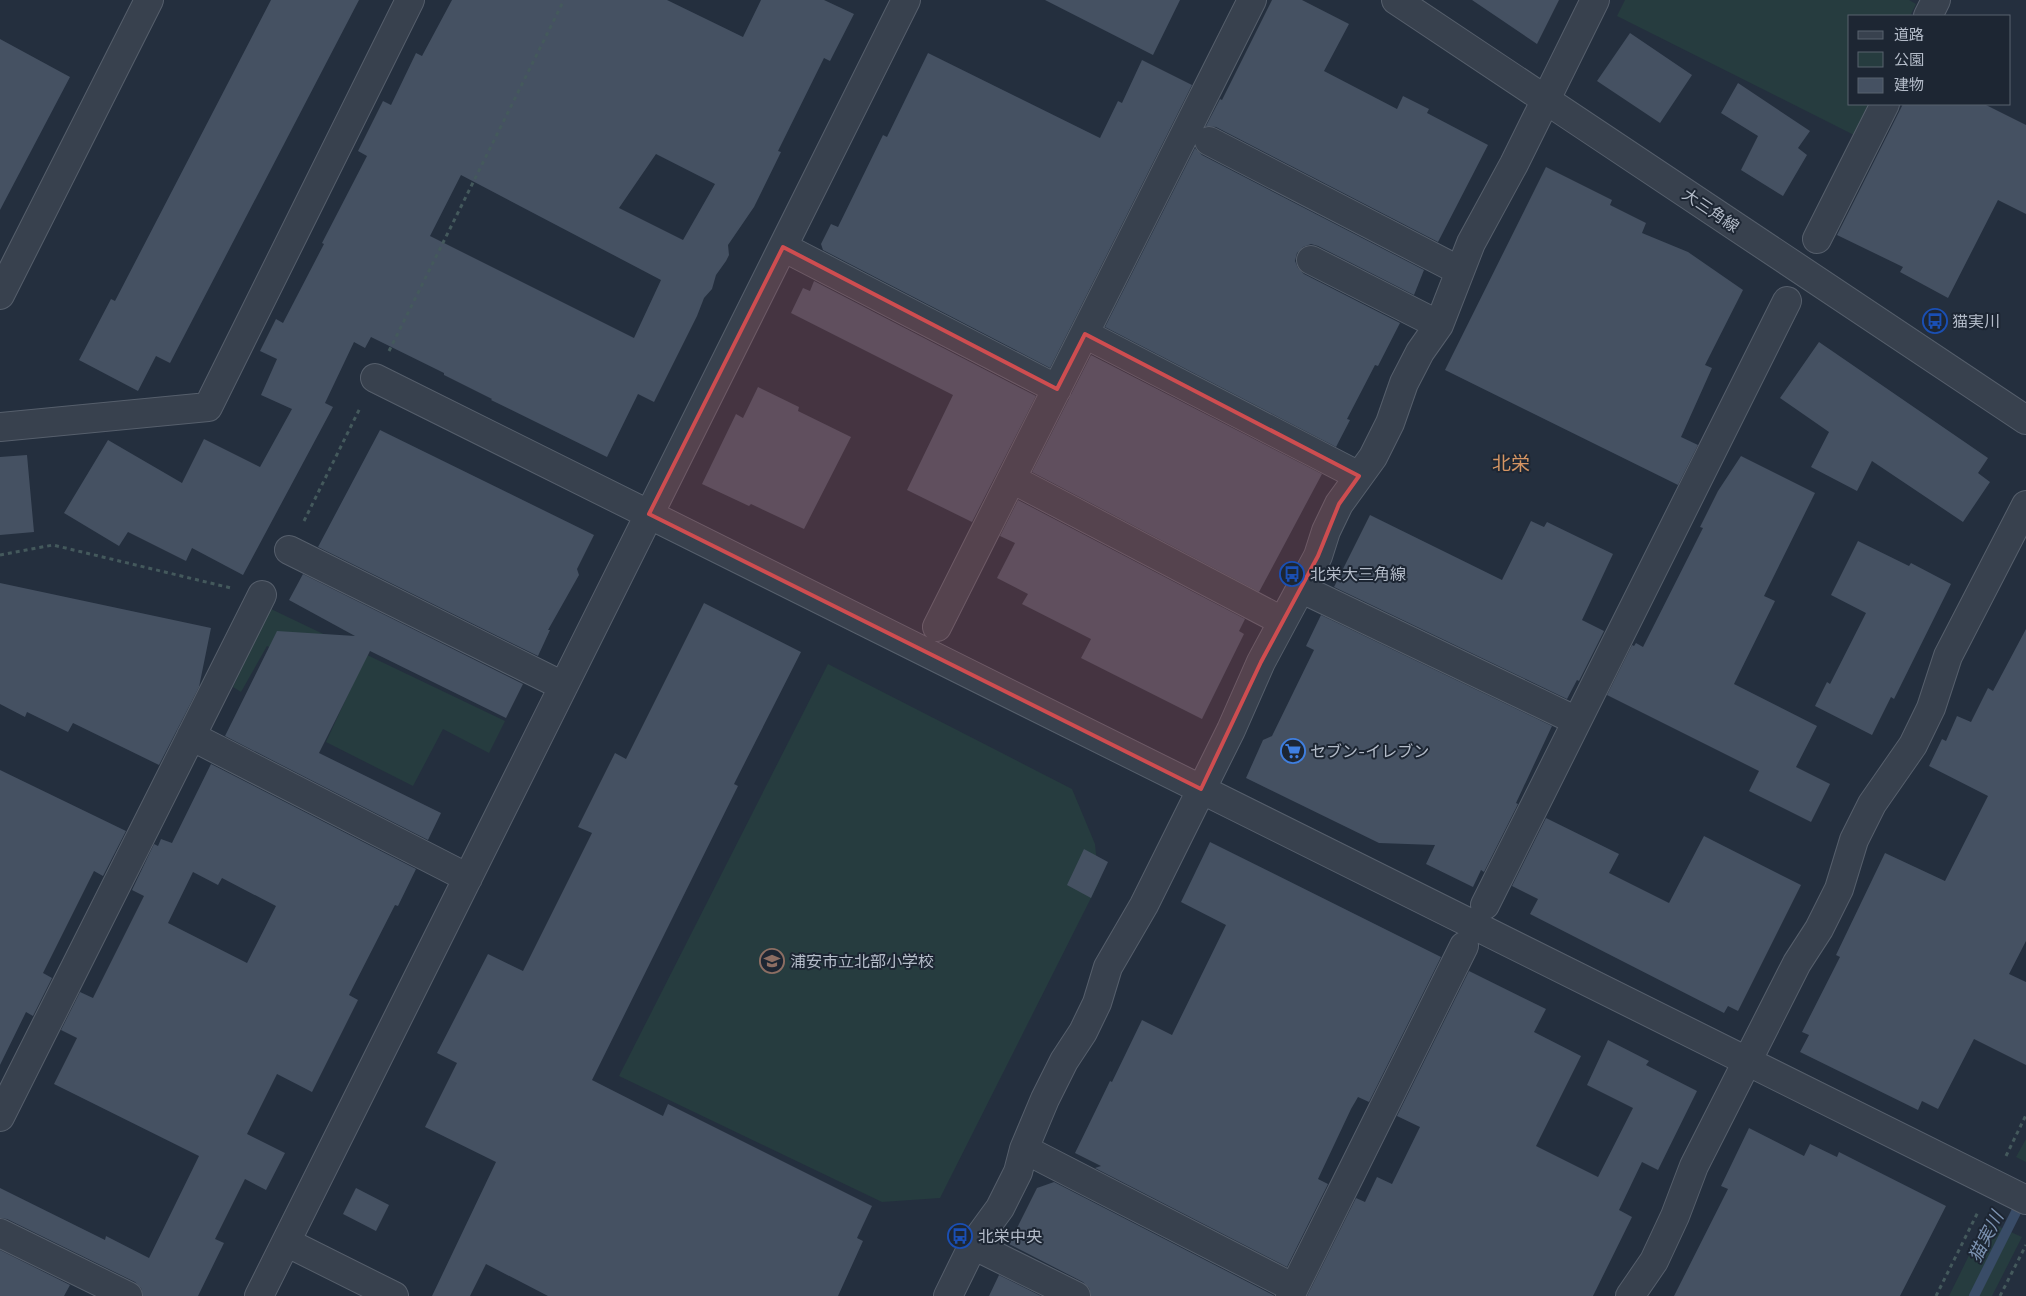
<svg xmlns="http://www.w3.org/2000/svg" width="2026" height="1296" viewBox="0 0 2026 1296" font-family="'Space Grotesk','Noto Sans JP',sans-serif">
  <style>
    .green { fill: #263c3f }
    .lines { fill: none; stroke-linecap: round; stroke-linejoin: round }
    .stream { stroke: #394c67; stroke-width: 10 }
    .building { fill: #455162; fill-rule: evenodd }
    .minor-casing { stroke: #565f6c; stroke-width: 30 }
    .path { stroke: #44595c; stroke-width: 3; stroke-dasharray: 4 4; stroke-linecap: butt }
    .minor { stroke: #38414e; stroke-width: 28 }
    .marked { fill: #ce4d50; fill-opacity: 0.2; stroke: #ce4d50; stroke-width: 4; stroke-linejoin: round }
    .labels { text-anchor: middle; stroke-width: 4; stroke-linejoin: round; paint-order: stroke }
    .street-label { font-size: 16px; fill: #b4bcc9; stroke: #1d2633 }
    .poi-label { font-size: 16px; fill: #b4bcc9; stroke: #1d2633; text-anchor: start }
    .water-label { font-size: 18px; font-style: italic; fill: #7c92b1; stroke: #1d2633 }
    .quarter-label { font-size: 19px; fill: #d59563; stroke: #1d2633 }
  </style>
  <rect width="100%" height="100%" fill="#242f3e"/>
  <path class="green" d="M1625,0H1909L1916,4L1910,16H1850V104H1869L1854,135L1617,16Z
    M269,608L505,721L489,753L443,729L413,786L326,742L352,686L267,646L241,692L233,687Z
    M828,664L1072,789L1095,844L1099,882L940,1198L882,1202L619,1076Z
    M2026,1139V1162L2016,1157Z
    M1986,1221L2022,1237L1992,1296H1949Z"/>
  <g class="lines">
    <path class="stream" d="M1974,1296L2023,1198"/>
  </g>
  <path class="building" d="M271,0H359L170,363L156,356L138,391L79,360L111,299L115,301Z
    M452,0H667L743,37L761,0H824L854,14L830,61L824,58L778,151L781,152L754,207L728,245L729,255L726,261L716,275L712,289L704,298L697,316L654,402L638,394L607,457L491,400L492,399L444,375V373L371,337L365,348L354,342L325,403L333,407L243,575L192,548L186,561L128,532L119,546L64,513L108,440L182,483L204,439L260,467L292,409L261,395L277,359L260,351L276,319L283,323L324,244L322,243L367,156L358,151L383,101L391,105L416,53L422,56ZM656,154L715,184L683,240L619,208ZM461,175L661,280L634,338L430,236Z
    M1045,0H1180L1153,55Z
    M1272,0H1302L1349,24L1324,71L1397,109L1403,96L1429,109L1427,113L1488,145L1438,242L1216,127L1206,126L1220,99L1222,100Z
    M1472,0H1559L1537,44Z
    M1630,33L1692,75L1660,123L1597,81Z
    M0,39L70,77L0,210Z
    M928,53L1100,138L1118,101L1122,103L1142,60L1192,85L1050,368L823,250L821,244L831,224L838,227L883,135L887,137Z
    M1738,83L1810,131L1798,148L1807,155L1783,196L1741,170L1758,136L1721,113Z
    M1903,104H1984L2026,125V214L1998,200L1948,298L1900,272L1903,267L1837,235Z
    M1195,148L1202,155L1424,270L1414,295L1318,246L1311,244L1303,247L1297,253L1295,261L1298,268L1304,274L1400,323L1378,366L1375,365L1347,419L1350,420L1336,447L1105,327Z
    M1546,167L1612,200L1610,205L1646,223L1642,233L1688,252L1743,290L1705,365L1712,368L1681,437L1698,445L1678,485L1445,370Z
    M814,281L1036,396L972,522L907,490L953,395L791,313L803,288L810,291Z
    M1819,342L1988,458L1978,473L1990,482L1963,522L1872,461L1857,491L1811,467L1829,432L1780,398Z
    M1091,355L1322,474L1259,592L1032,472Z
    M758,387L799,407L798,411L851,437L804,529L751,504L749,506L702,484L736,414L743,418Z
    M380,430L594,535L577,569L579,575L548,630H550L538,656L318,547Z
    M27,455L34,532L0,535V457Z
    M1741,456L1815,493L1764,596L1775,601L1734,684L1817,726L1796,767L1830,784L1811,822L1749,791L1759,771L1607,695L1632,645L1634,646L1636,643L1643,647L1703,528L1700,527L1718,491Z
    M1018,500L1245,619L1239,631L1244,634L1202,719L1081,658L1091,639L1022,604L1028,594L997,578L1015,543L1000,536Z
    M1370,515L1502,580L1531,521L1544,527L1547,522L1613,554L1582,620L1604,631L1579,681L1577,680L1567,699L1334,587Z
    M1858,541L1909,566L1911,563L1951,584L1894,699L1891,697L1872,735L1815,706L1827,682L1830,684L1866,613L1831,595Z
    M303,574L523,684L506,718L370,651L319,753L441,813L428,840L225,736L277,631L355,636L289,600Z
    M0,583L211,628L199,687L159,765L73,723L68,732L27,712L25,717L0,704Z
    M704,603L801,652L734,784L738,786L592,1080L663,1116L668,1104L872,1206L857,1238L863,1241L838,1296H548L486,1264L470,1296H432L496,1162L425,1127L457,1063L437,1053L488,954L523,971L592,833L578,827L615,753L626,759Z
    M1321,615L1552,726L1516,803L1518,804L1484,872L1481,870L1473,887L1426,864L1435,845L1379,843L1246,778L1263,740L1272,736L1314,650L1306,646Z
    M2026,629V941L2009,974L2026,982V1065L1974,1039L1938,1109L1922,1101L1918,1110L1800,1052L1809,1035L1802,1032L1840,957L1836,955L1885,853L1945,881L1988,796L1929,766L1942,739L1946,741L1957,716L1971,722L1988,688L1993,691Z
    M211,764L416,869L398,906L395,905L349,995L358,1000L312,1092L277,1074L247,1134L285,1153L266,1190L245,1179L215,1239L224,1243L198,1296H143L141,1288L135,1282L7,1219L0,1218V1188L105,1240L106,1236L149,1258L199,1156L54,1084L77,1038L61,1030L80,992L93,998L144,896L132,890L154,844L158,846L161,839L172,843ZM193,872L218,885L222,878L276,906L247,963L168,923Z
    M0,770L126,831L103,876L94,871L43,973L52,978L33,1016L26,1012L0,1065Z
    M1546,818L1619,854L1609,873L1669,903L1704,836L1801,885L1738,1011L1728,1006L1724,1013L1530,914L1538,899L1512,886Z
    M1210,842L1441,957L1369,1102L1358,1097L1351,1109L1318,1179L1328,1184L1287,1267L1095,1168L1101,1166L1075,1153L1110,1081L1112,1082L1142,1020L1172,1035L1226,925L1181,902Z
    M1084,849L1108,862L1091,898L1067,885Z
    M1469,971L1546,1009L1534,1032L1581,1056L1536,1146L1598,1177L1633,1108L1587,1085L1608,1040L1649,1061L1646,1065L1697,1091L1658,1170L1642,1162L1619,1210L1632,1217L1593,1296H1307L1356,1198L1365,1202L1377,1177L1392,1184L1420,1127L1397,1116Z
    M1749,1128L1804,1156L1810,1144L1837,1157L1839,1152L1946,1206L1900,1296H1674L1728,1189L1721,1186Z
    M1054,1182L1275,1296H1091L1089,1288L1083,1282L1009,1244L1037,1188Z
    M356,1188L389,1205L376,1231L343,1214Z
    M0,1250L70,1285L64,1296H0Z
    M999,1275L1041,1296H989Z"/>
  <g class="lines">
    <defs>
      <path id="minor" d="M1396,0L2026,420
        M1928,16L1936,0
        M1209,141L1460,271
        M1817,239L1885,104
        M783,247L1057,389
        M1311,260L1439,325
        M0,295L149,0
        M1085,334L1359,476
        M375,378L2026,1200
        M0,427L208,407L410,0
        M1012,479L1282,621
        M289,550L563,686
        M1300,588L1577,721
        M937,627L1252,0
        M191,736L468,878
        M1485,905L1787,301
        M0,1117L262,595
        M1024,1149L1294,1288
        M0,1233L128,1296
        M286,1242L394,1296
        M973,1245L1076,1296
        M259,1296L906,0
        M948,1296L973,1245L1000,1208L1018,1172L1024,1149L1045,1099L1064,1061L1083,1032L1097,1003L1108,967L1144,905L1231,730L1261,662L1318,556L1326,531L1339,504L1373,457L1390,423L1404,383L1420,352L1439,325L1471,243L1514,164L1595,0
        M1290,1296L1464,946
        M1630,1296L1654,1261L1675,1216L1694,1166L1797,963L1819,929L1839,889L1854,840L1872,804L1913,745L1931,708L1948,656L2026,505"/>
    </defs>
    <use href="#minor" class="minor-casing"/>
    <path class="path" d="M389,351L564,0
      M304,521L360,408
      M0,555L53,545L231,588
      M2006,1156L2026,1115
      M1936,1296L1978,1212
      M2000,1296L2026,1245"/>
    <use href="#minor" class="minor"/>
  </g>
  <path class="marked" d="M783,247L1057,389L1085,334L1359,476L1339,504L1318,556L1261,662L1201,789L649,514Z"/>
  <defs>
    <symbol id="bus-ring" viewBox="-11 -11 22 22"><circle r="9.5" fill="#1d2633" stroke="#1a4fb4" stroke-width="1.5"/><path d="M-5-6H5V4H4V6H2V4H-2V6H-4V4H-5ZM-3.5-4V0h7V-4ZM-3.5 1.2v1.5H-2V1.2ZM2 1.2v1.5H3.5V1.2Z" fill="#1a4fb4"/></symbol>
    <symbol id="supermarket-ring" viewBox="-11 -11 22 22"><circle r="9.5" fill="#1d2633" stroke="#3f7fe0" stroke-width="1.5"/><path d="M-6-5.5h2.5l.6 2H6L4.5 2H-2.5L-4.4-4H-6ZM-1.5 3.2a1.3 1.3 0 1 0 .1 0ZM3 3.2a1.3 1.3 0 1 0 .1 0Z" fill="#3f7fe0"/></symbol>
    <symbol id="school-ring" viewBox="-11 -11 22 22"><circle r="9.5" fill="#1d2633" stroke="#8d6e63" stroke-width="1.5"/><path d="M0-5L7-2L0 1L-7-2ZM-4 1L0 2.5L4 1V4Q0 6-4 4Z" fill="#8d6e63"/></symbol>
  </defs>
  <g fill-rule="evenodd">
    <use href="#bus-ring" x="1921" y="307" width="28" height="28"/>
    <use href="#bus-ring" x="1278" y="560" width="28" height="28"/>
    <use href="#supermarket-ring" x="1279" y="737" width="28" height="28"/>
    <use href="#school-ring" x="758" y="947" width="28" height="28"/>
    <use href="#bus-ring" x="946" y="1222" width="28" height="28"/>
  </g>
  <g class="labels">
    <g class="street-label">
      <text transform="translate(1711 210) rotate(34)" y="6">大三角線</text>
    </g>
    <g class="poi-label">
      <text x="1952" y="327">猫実川</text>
      <text x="1310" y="580">北栄大三角線</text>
      <text x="1310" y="757">セブン-イレブン</text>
      <text x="790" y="967">浦安市立北部小学校</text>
      <text x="978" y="1242">北栄中央</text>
    </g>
    <g class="water-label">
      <text transform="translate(1986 1237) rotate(-63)" y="6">猫実川</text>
    </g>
    <g class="quarter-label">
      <text x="1511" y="470">北栄</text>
    </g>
  </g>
  <rect x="1848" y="15" width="162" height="90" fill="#1d2633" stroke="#59626f"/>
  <rect x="1858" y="31" width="25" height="8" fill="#38414e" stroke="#59626f"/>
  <text x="1894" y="40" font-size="15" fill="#b4bcc9">道路</text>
  <rect x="1858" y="52" width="25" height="15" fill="#263c3f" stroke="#59626f"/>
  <text x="1894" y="65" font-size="15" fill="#b4bcc9">公園</text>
  <rect x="1858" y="78" width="25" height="15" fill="#455162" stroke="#59626f"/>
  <text x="1894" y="90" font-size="15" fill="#b4bcc9">建物</text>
</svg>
